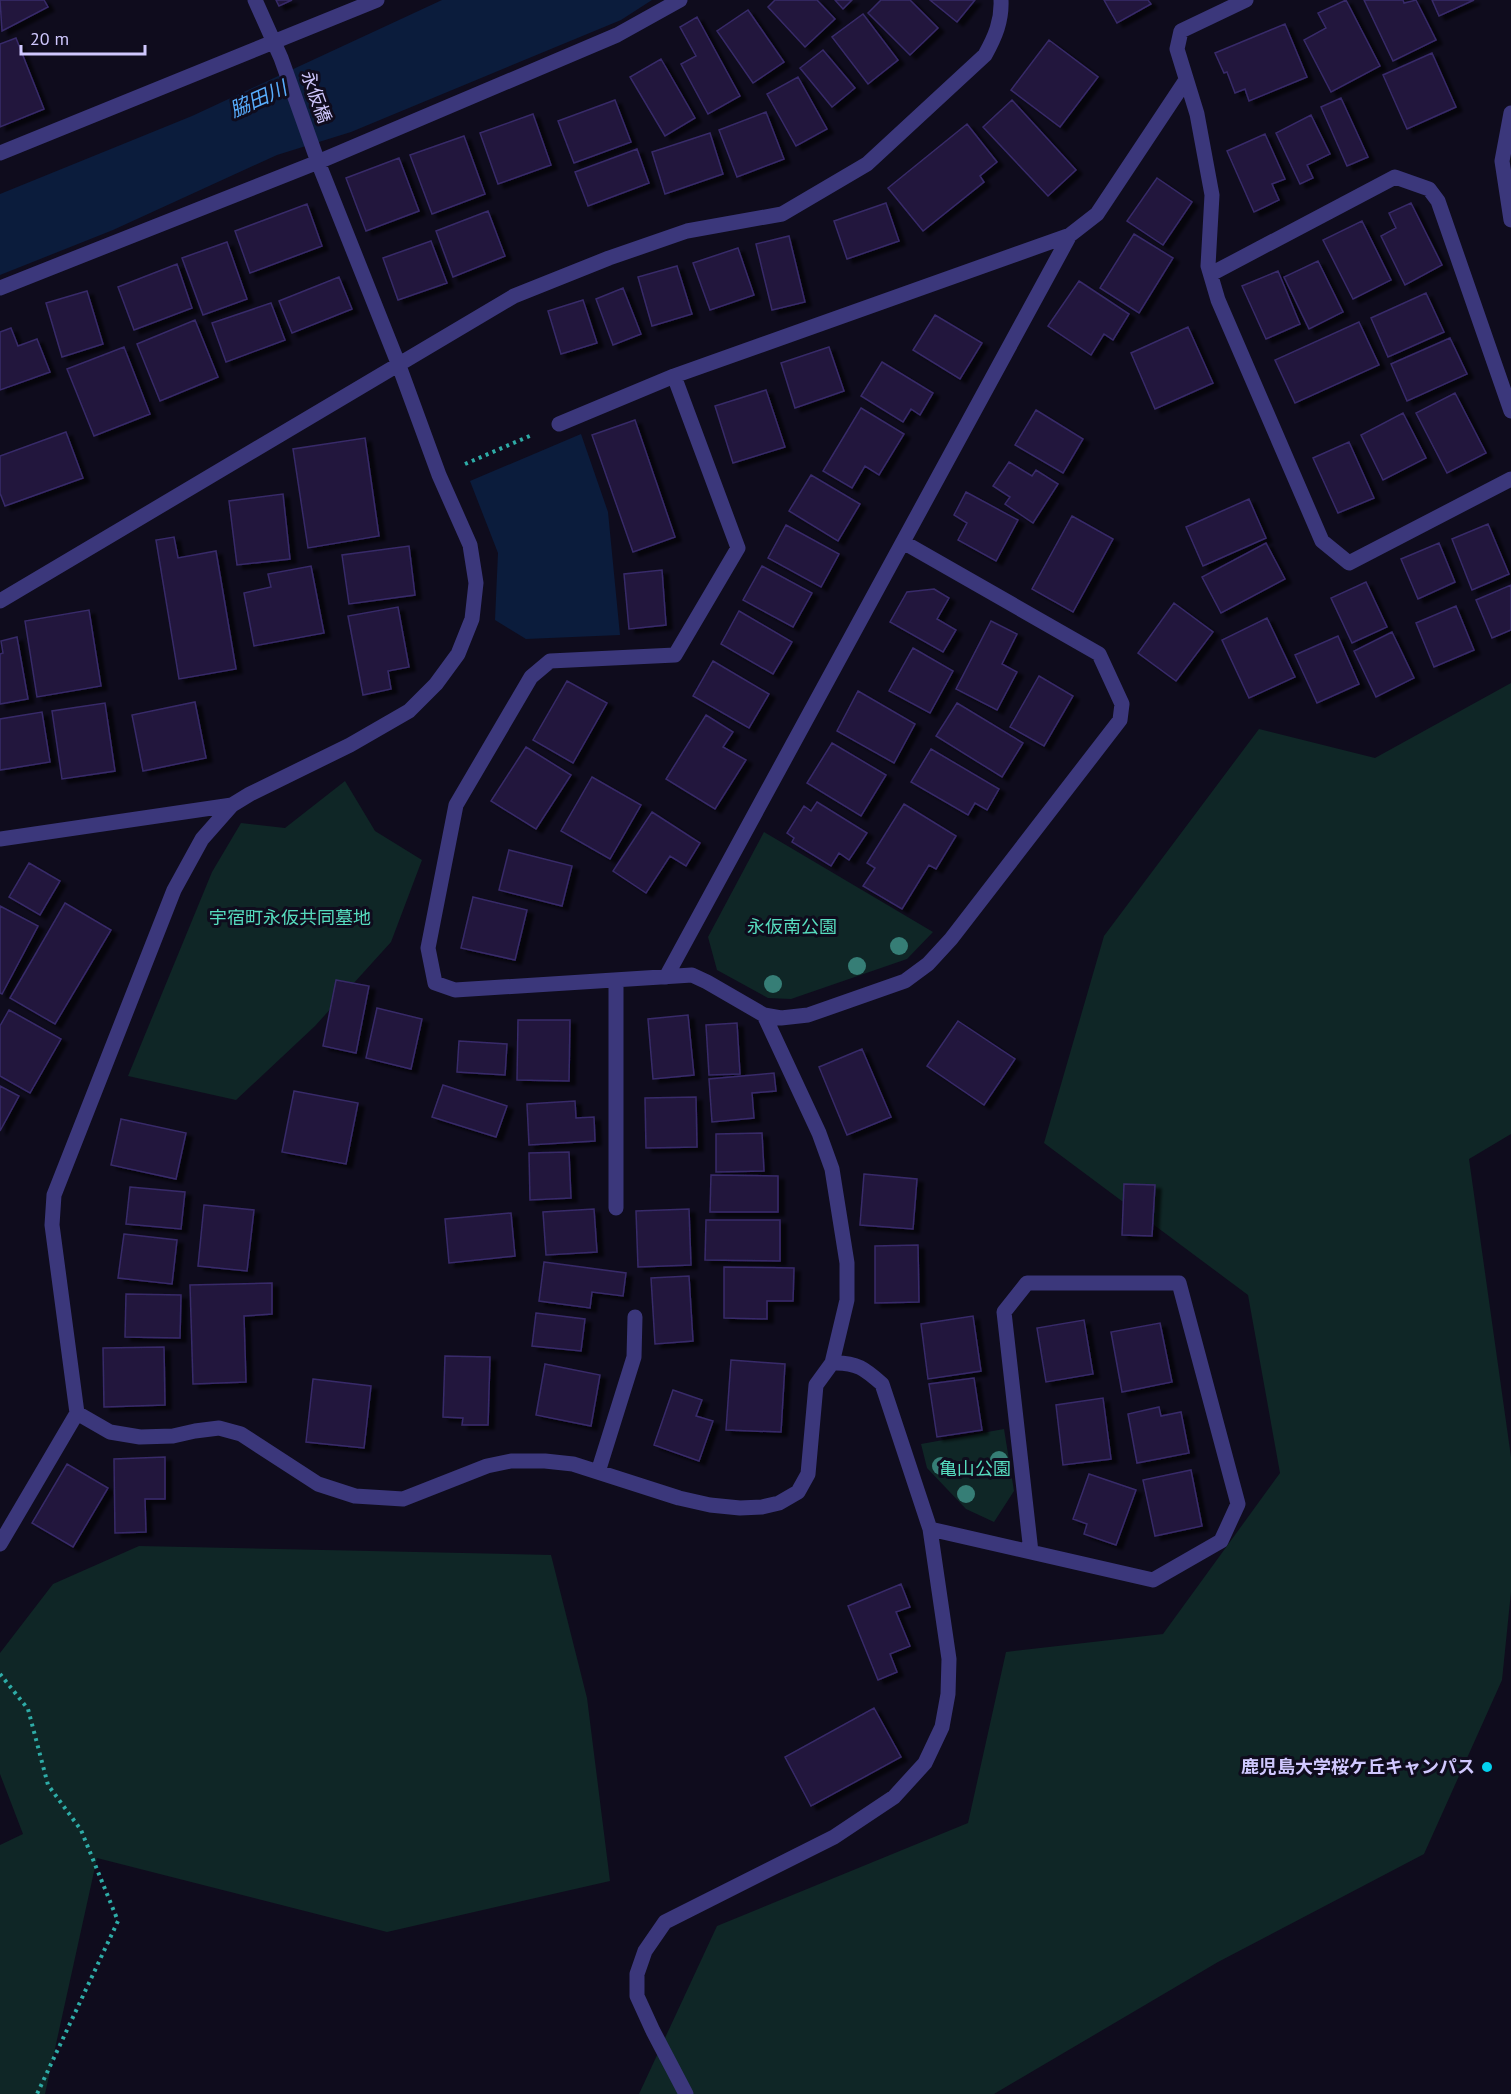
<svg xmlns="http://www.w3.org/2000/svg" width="1511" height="2094" viewBox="0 0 1511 2094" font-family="'PT Sans','Noto Sans JP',sans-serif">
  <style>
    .green { fill: #0f2626 }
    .water { fill: #0b1c3c }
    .building { fill: #20183d; stroke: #382a69; stroke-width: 1.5; filter: url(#shadow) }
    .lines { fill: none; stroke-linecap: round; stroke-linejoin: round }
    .path { stroke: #2eaca7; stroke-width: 4; stroke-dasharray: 3 4.5; stroke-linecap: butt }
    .street { stroke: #3b377b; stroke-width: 15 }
    .tree { fill: #367e76 }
    .poi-dot { fill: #03d2ef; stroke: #0f0c1d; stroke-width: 2 }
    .labels { text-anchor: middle; stroke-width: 6; stroke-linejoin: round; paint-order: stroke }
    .street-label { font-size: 18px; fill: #d0c8fe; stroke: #0f0c1d }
    .park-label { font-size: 18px; fill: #56dcbe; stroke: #0f0c1d }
    .poi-label { font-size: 18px; font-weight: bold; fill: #d0c8fe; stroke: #0f0c1d; text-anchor: end }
    .water-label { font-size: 20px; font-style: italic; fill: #58adfd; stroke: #0f0c1d }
  </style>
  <defs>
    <filter id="shadow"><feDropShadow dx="6" dy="4" stdDeviation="1.5" flood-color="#0009"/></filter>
  </defs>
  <rect width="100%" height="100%" fill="#0f0c1d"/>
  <path class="green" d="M1511,683V1134L1469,1159L1511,1457V1592L1502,1680L1424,1854L1218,1962L994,2094H639L717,1926L968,1823L1006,1652L1163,1634L1280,1473L1248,1295L1044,1143L1104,936L1259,729L1375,758Z
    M345,781L375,831L422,860L391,942L315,1026L236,1100L128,1076L212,872L241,823L285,828Z
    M764,832L933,932L907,959L791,999L768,998L717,970L708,937Z
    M1004,1429L1014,1491L994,1522L966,1509L927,1468L921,1444Z
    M139,1546L551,1555L587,1698L610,1881L387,1932L97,1858L45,2094H0V1845L23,1834L0,1774V1653L53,1584Z"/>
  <path class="water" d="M442,0H652L621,20L351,132L277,155L113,230L0,275V194L192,116Z
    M581,434L608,512L620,635L526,639L495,620L498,553L470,481Z"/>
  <path class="building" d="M0,0H44L48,7L2,31Z
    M276,0H292L279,6Z
    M775,0H817L835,19L805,47L768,7Z
    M835,0H852L843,9Z
    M881,0H910L938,28L910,55L868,13Z
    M930,0H975L957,22Z
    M1104,0H1148L1151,4L1117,23Z
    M1346,0L1380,66L1331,92L1304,40L1326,28L1318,13Z
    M1364,0H1403L1404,3L1416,0L1436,40L1393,61Z
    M1432,0H1474L1439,16Z
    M748,10L784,62L753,83L717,31Z
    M863,14L898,60L868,84L832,37Z
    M697,17L740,96L708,114L681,64L696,56L680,27Z
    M1285,24L1307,77L1249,101L1245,89L1235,93L1227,72L1224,73L1215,53Z
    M16,38L44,109L0,127V44Z
    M1049,40L1098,77L1060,127L1011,90Z
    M823,50L855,88L832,107L800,68Z
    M1432,53L1456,107L1407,129L1383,75Z
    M661,59L695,118L665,136L630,77Z
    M798,77L827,129L796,146L767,94Z
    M1341,98L1368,157L1347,166L1321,107Z
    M615,100L631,142L574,163L558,121Z
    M1012,100L1076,170L1048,196L983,127Z
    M766,112L784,159L737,177L719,130Z
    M533,114L551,165L498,184L480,133Z
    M1311,115L1330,154L1307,165L1313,178L1300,184L1276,133Z
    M967,124L997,162L980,176L984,182L923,231L888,188Z
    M710,133L723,174L665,194L652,152Z
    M1265,134L1285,179L1272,184L1279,200L1254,212L1227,151Z
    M464,136L485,194L432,214L410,155Z
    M637,149L649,183L588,206L575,172Z
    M399,158L419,211L366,231L346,178Z
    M1157,178L1192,202L1163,245L1127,221Z
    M886,203L899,241L847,259L834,221Z
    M1411,203L1442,265L1405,285L1381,236L1396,228L1389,213Z
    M307,204L322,246L250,273L235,231Z
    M488,211L505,256L453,277L436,231Z
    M1362,221L1391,280L1353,299L1323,240Z
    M1134,234L1173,258L1139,313L1100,288Z
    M789,236L805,302L772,310L756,244Z
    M431,241L447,283L398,300L383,258Z
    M227,242L247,299L203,315L182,258Z
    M738,248L754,295L710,310L693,263Z
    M1318,261L1343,312L1309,329L1284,277Z
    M177,264L192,308L134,330L118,287Z
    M677,266L692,314L652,326L638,277Z
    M1278,271L1300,324L1266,339L1242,286Z
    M339,277L352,309L292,333L279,301Z
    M1079,281L1129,314L1113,340L1104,334L1091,355L1048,326Z
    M623,288L641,334L613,345L596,299Z
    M87,291L103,344L62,357L46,303Z
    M1426,293L1444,332L1388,357L1371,318Z
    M583,300L597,343L561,354L548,311Z
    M271,303L285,340L226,362L212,323Z
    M935,315L982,343L960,379L913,350Z
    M195,320L218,377L160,401L137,344Z
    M1359,322L1379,365L1295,403L1275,360Z
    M1188,327L1213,383L1155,409L1131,353Z
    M11,328L18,346L37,339L50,372L0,390V332Z
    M1450,338L1467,374L1407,401L1391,364Z
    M124,347L150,414L94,436L67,369Z
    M829,347L844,391L795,408L781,363Z
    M882,362L933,393L920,415L911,409L903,422L861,396Z
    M766,390L785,447L733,463L715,406Z
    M1455,393L1486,453L1447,473L1416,413Z
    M861,408L904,434L879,475L865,466L852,488L823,471Z
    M1036,410L1083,439L1063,473L1015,445Z
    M1403,413L1426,458L1383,480L1361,435Z
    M635,420L675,537L633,552L592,435Z
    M66,432L83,478L5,506L0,493V456Z
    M365,438L379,536L308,548L293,449Z
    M1349,442L1374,498L1338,513L1313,458Z
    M1009,462L1032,476L1036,470L1058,484L1033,523L1005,504L1010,497L993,486Z
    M811,475L860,504L838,541L789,511Z
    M966,492L1018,520L996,561L958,540L967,523L954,515Z
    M283,494L290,559L237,565L229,501Z
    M1249,499L1266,538L1203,566L1186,527Z
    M1072,516L1113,539L1073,612L1032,589Z
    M1488,524L1509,574L1472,590L1452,539Z
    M786,525L839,554L821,587L768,558Z
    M174,537L178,558L216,551L236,669L179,679L156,540Z
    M1266,543L1285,579L1221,613L1202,577Z
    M1439,543L1455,582L1418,599L1401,559Z
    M409,546L415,595L349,604L342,555Z
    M311,566L324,633L254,646L244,593L271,587L268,574Z
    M762,566L812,593L793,627L743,600Z
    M662,570L666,625L629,629L624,574Z
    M1366,582L1387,627L1352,643L1331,598Z
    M1511,585V630L1492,638L1476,600Z
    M934,589L949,598L937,619L956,630L943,652L890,622L907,592Z
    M1174,603L1213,632L1176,681L1138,653Z
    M1456,606L1474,650L1434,667L1416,623Z
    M398,607L409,667L388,671L391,689L363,695L348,616Z
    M89,610L101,686L37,697L25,621Z
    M739,611L792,642L773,674L721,644Z
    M1267,618L1295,677L1249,698L1222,640Z
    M991,621L1017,634L1002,664L1017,672L997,710L956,689Z
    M1392,632L1414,678L1376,697L1354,651Z
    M1338,636L1359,684L1317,703L1295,655Z
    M17,637L28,699L0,704V654L3,653L1,641Z
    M913,648L953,671L930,713L889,691Z
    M713,661L769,694L749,728L693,696Z
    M1039,676L1073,696L1044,746L1010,727Z
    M567,681L607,703L573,763L533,740Z
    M858,691L915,724L894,763L837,731Z
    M195,702L206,758L143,771L132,715Z
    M105,703L115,771L62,779L52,711Z
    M957,703L1023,743L1002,777L936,736Z
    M42,712L50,762L0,770V719Z
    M706,715L733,732L723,747L746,760L715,809L666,779Z
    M832,743L886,775L861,816L807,783Z
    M526,747L571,775L536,829L491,801Z
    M931,749L999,789L987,810L975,803L968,815L911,782Z
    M592,777L641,805L610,859L561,831Z
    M817,802L867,833L849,860L839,853L831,866L792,842L794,838L787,833L804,806L811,811Z
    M904,804L956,836L936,869L929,865L902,909L863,886L875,868L867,863Z
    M652,812L700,843L686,866L670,856L646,893L613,871Z
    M509,850L572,866L562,906L499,890Z
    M29,863L60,881L40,915L9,897Z
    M473,897L527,910L515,960L461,948Z
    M65,903L111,930L55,1024L10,998Z
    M0,906L38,926L2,994L0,993Z
    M336,980L369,986L356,1053L323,1046Z
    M377,1008L422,1019L411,1069L366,1058Z
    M9,1010L61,1039L30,1093L0,1076V1026Z
    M688,1015L694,1075L653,1079L648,1019Z
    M518,1020H570L569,1081L517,1080Z
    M958,1021L1015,1059L984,1105L927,1066Z
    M737,1023L740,1074L709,1075L706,1025Z
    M459,1041L507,1044L505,1075L457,1072Z
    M862,1049L891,1117L847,1135L819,1067Z
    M774,1073L776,1091L752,1093L754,1118L712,1122L709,1079Z
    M443,1085L507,1106L496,1137L432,1117Z
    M0,1086L19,1096L0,1131Z
    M294,1091L358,1103L346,1164L282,1152Z
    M696,1097L697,1147L646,1148L645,1098Z
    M575,1101L576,1118L594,1117L595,1141L529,1145L527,1104Z
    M121,1119L186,1133L176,1179L111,1165Z
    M762,1133L764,1171L716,1172V1134Z
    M569,1152L571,1198L530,1200L529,1153Z
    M864,1174L917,1179L913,1229L860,1225Z
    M711,1175L778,1176V1212H710Z
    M1124,1184L1155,1185L1152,1236L1122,1235Z
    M130,1187L185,1192L181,1229L126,1224Z
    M204,1205L254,1210L247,1271L198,1266Z
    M594,1209L597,1252L546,1255L543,1212Z
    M689,1209L691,1265L638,1267L636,1211Z
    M511,1213L515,1256L449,1263L445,1219Z
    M706,1220H780V1261L705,1260Z
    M124,1234L177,1240L172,1284L118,1278Z
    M918,1245L919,1302L875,1303V1246Z
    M544,1262L626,1273L623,1296L592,1292L590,1308L539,1301Z
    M724,1267L794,1268L793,1301H767V1319L724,1318Z
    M689,1276L693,1341L655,1344L651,1278Z
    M272,1283V1314L244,1316L246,1382L193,1384L190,1285Z
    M126,1294L181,1295L180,1338L125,1337Z
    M536,1313L585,1319L581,1351L532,1346Z
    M973,1316L981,1371L928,1379L921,1324Z
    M1084,1320L1093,1374L1046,1382L1037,1328Z
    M1160,1323L1172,1382L1122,1392L1111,1332Z
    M164,1347L165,1405L104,1407L103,1348Z
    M445,1356L490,1357L488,1425H462L463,1418L443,1417Z
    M731,1360L785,1364L781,1432L726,1430Z
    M545,1364L600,1375L591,1426L536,1415Z
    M974,1378L982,1430L937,1437L929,1384Z
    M313,1379L371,1386L364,1448L306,1442Z
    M673,1390L702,1400L696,1416L713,1421L699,1461L654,1445Z
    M1103,1398L1111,1459L1063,1465L1056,1405Z
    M1159,1407L1161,1416L1181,1412L1189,1453L1137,1463L1128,1414Z
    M165,1457V1499H145L146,1532L115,1533L114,1459Z
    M67,1464L108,1488L73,1547L32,1523Z
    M1191,1470L1202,1526L1155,1536L1143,1480Z
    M1089,1474L1136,1490L1116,1545L1084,1534L1087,1524L1073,1519Z
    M901,1584L910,1607L896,1612L910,1646L890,1654L897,1672L878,1680L848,1606Z
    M874,1708L901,1757L811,1806L785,1757Z"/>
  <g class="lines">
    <path class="path" d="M465,464L532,435
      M0,1674L28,1709L48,1785L81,1830L118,1921L37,2094"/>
    <path class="street" d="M1246,0L1181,31L1177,49L1197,114L1212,195L1208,266L1218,300L1322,541L1349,563L1511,479
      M1511,113L1502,161L1511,220
      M0,153L377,0
      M1211,274L1395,177L1429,189L1438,201L1511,411
      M0,288L318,162L617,35L680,0
      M674,376L738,548L675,655L550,661L531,677L456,805L428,948L435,983L455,990L692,975L707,982L764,1015L781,1018L808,1015L905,981L928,964L951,939L1120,720L1122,704L1099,654L903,542
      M559,424L674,376L1070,235L1097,214L1186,80
      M0,601L514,296L609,258L687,231L782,214L867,164L985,55C995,37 1002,21 1001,0
      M0,839L232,805
      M666,977L1070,235
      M616,980V1208
      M764,1015L819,1133L832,1169L847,1263V1300L832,1363
      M77,1413L110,1432L140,1437L173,1436L195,1431L219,1428L241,1434L318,1484L355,1496L403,1499L487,1466L511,1461H545L573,1464L679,1498L710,1505L740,1508L762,1507L779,1503L798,1492L808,1474L816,1385L832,1363C857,1362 865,1369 882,1384L930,1529L949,1659L948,1694L942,1727L925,1763L894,1797L834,1837L665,1922L645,1951L637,1974V1996L653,2031L686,2094
      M598,1472L634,1357L635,1317
      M930,1529L1153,1580L1221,1541L1238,1504L1179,1283H1027L1004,1312L1031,1552
      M0,1544L77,1413L52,1225L54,1195L174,890L202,839L232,805L250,794L350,745L409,711L436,684L458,654L472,619L476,583L470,545L439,475L398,363L318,162L281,58L255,0"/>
  </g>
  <g class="tree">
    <circle cx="899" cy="946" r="9"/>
    <circle cx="857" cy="966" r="9"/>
    <circle cx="773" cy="984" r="9"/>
    <circle cx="999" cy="1460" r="9"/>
    <circle cx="941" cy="1466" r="9"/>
    <circle cx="966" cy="1494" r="9"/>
  </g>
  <circle class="poi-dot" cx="1487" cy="1767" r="6"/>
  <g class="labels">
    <g class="street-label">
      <text transform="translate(316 97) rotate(70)" y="6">永仮橋</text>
    </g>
    <g class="park-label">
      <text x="290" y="924">宇宿町永仮共同墓地</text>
      <text x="792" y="933">永仮南公園</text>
      <text x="975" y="1475">亀山公園</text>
    </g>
    <g class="poi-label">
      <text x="1475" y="1773">鹿児島大学桜ケ丘キャンパス</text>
    </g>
    <g class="water-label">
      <text transform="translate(258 99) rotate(-24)" y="7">脇田川</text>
    </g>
  </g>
  <path d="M21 45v9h124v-9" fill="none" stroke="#d0c8fe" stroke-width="3"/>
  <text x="30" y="45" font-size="18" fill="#d0c8fe" stroke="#0f0c1d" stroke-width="4.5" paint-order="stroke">20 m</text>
</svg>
